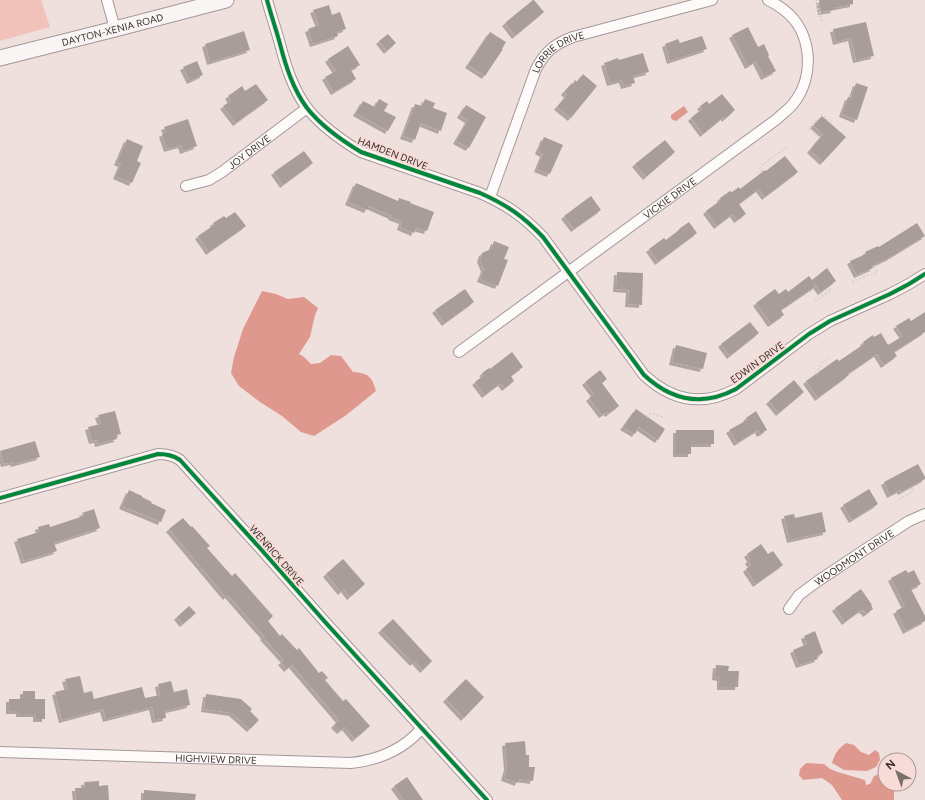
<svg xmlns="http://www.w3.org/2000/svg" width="925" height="800" viewBox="0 0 925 800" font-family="Figtree,sans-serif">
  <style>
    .green { fill: #f1c2b9 }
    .water { fill: #de988d }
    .building { fill: #a89d9a; filter: url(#shadow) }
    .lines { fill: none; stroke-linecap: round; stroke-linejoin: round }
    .minor-casing { stroke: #a49897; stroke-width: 12 }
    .secondary-casing { stroke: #a49897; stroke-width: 17 }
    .path { stroke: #d6d2d0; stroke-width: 2; stroke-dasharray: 2 2; stroke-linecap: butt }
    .minor { stroke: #fdfafa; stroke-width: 10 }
    .secondary { stroke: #f9f5f4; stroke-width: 15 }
    .cycleway-casing { stroke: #f6dbd6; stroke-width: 6 }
    .cycleway { stroke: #00873e; stroke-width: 4 }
    .labels { text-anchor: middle; stroke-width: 4; stroke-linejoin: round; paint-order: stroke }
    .street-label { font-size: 10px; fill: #3b312f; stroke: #f6dbd6 }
  </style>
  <defs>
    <filter id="shadow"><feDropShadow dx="-3" dy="3" stdDeviation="0" flood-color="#0004"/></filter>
  </defs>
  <rect width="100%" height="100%" fill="#efe0dd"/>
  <path class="green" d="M0,0H41L50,27L0,41Z"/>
  <path class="water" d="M684,106L688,112L676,121L673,120L671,118V115Z
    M262,291L276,294L288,299L304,297L318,308L315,315L310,337L299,354L304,357L311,364L320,363L331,355L341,356L353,372C369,373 372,377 376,391L345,416L314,436L301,432L282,416L260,402L239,386L231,373L234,357L243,329Z
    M846,743L854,745L861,752L869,755L875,750L879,753L880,760L876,767L867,771L844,770L832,763C835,753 838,749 846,743Z
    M806,763L824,764L830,769L838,772L865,780L866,785L870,784L874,776L880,774L885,777V784H890L894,790V800H842L832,785L822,778L803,780L799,775L800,769Z"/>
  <path class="building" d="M533,0H534L544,12L515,36L505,23Z
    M819,0H853V4L833,8L834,10L821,12Z
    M329,5L332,15L340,12L346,29L337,32L338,36L313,44L308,29L319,25L313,10Z
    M866,22L874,56L856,60L851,38L836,42L833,29Z
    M748,27L758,47L764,44L769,55L768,56L776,71L764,77L756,61L748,66L732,35Z
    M244,31L250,50L210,62L205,44Z
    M490,32L506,42L502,49H503L485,76L468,65Z
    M388,34L396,43L387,51L379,41Z
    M702,36L707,49L670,61L665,44L678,39L680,43Z
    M348,46L360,65L351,70L356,79L334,92L325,77L336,71L328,59Z
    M643,53L649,72L633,76L635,83L624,86L622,80L610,83L604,63L618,58L619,60Z
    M197,61L203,75L190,81L183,67Z
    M583,74L597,86L571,118L557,107L567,95L564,92L572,83L573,84L575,80L577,82Z
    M856,83L868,87L857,120L842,114L848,97L851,98Z
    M256,84L268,100L236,123L223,106L231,101L228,96L242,86L245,91Z
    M722,94L735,110L725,119L724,117L703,134L691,118L702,109L700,106L707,101L709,104Z
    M379,99L388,104L384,111L396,117L388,131L356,113L363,101L375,107Z
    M425,99L435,103L433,108L447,113L441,131L421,123L415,140L403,136L415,104L422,106Z
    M466,105L486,117L469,148L456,141L468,120L460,115Z
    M822,116L846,137L823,162L810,150L823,134L813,125Z
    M188,119L197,146L183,151L181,145L167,149L162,134L166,132L164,127Z
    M544,137L563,145L550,174L537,169L543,154L538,151Z
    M127,139L143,146L137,161L141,163L132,183L116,176L121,164L117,162Z
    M665,140L675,152L646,177L635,164Z
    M304,151L313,163L283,185L274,172Z
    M785,156L798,172L765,197L759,189L739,204L746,214L737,220L733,214L717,226L706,211L721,200L720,198L730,191L732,192L739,187L740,189L765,170L766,171Z
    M356,183L398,201L399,198L411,202L410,203L434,212L427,231L416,228L414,233L400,227L402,221L391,217L392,216L369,206L367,210L348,202Z
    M591,196L601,210L574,229L564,216Z
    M235,212L246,226L209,252L198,236L214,225L213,223L224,216L226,218Z
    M689,222L697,233L658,262L649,249L664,238L666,240L679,230V229Z
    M917,223L925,236L889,258L872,266L873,268L857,275L850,261L866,254L865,252L878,246L879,247Z
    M494,241L509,247L504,259L508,260L498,286L480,279L484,269L480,259L482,253L491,249Z
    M827,268L836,281L821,292L812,280Z
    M617,272L643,273L642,305L628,304L629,290L616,289Z
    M809,276L816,286L781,310L784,315L771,324L756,303L775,289L779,294L786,289L788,292Z
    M465,289L474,302L445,323L435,310Z
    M925,312V332L894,352L897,356L884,365L877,354L848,374L849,375L818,398L806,381L837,359L839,361L864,344L863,342L873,335L874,337L881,333L888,345L903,336L896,326L909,318L911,321Z
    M750,322L759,333L730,356L721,344Z
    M676,345L707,353L703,369L672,362Z
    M512,352L523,367L511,376L514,381L505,388L501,383L485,395L475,382L484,375L482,373L489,368L490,369Z
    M600,370L607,379L602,383L619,406L608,414L607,412L602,415L589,398L594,394L585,382Z
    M794,380L804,392L779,413L769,401Z
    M636,409L665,429L658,440L639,427L635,434L623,427Z
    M115,411L121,434L116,435L117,439L98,444L97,440L92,441L88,427L101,424L98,415Z
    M756,411L767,430L760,434L758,430L737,443L729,430L747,420L746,418Z
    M676,430H714V444H691V454H676Z
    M35,441L40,457L14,464L13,462L4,464L0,451Z
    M918,464L925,477V479L901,492L900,490L890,495L884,482Z
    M869,489L878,504L852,520L843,505Z
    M129,490L142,496V497L152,502L151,503L166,510L161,522L122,506Z
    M94,509L100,528L54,543L57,551L24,561L17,539L39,532L38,527L49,524L50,527L84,516L82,513Z
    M822,512L826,532L790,540L784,516L794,514L795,518Z
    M183,518L191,527L192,526L210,546L207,548L232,576L235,573L273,616L268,621L280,636L282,634L297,650L299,648L319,673L322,671L328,678L325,680L343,701L346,699L370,726L355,739L345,727L340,731L334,725L339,720L292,665L287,669L281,662L284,660L263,637L264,636L228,595L226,597L169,529Z
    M761,544L768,554L773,551L783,565L756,584L746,569L751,565L748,561L750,559L747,554Z
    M343,559L365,584L350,597L344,589L341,592L326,574Z
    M906,570L908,573L914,570L921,584L911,589L925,616V621L906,631L896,611L905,606L891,578Z
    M861,589L872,605H871L873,609L866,614L863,610L862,611L861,610L845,622L835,608L851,597V596Z
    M189,606L196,613L183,624L177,617Z
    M393,619L432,661L423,670L415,661L413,663L381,630Z
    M815,631L823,653L817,656L818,659L799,665L793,650L807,644L804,636Z
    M716,665L729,666L728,671H739L738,687H720V678L715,677Z
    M80,676L84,693L92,691L94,699L142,687L145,698L160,695L158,684L171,681L174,692L187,689L190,705L165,711L166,718L155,720L152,707L106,719L103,709L62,720L55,692L68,689L65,679Z
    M466,679L484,697L464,718L446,699Z
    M23,691H35V699H45V719H36V714H19V711H9V699H23Z
    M206,694L241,699L252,709L250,711L259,720L250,729L232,713L204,709Z
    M525,741L526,755H529V767H535L533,781L519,779L518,783L504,778L507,767L505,743Z
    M407,777L423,800H404L394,786Z
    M99,781V786L108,785L109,800H76L75,788H85L84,782Z
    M144,790L196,794L195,800H144Z"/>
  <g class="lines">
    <defs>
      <g id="minor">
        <path d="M107,0L115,29"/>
        <path d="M267,0C271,15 276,29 280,44C286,67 293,89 307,108C322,127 341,140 361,152L480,193C507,205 523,216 543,237L644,375C672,401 702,407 736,389L809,334L830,321L890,294L909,284L925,274"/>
        <path id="s1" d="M186,186L209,180L222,172L307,108"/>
        <path id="s2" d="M490,197L536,69C545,52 554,44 573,37L712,0"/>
        <path id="s3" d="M459,352L777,119C782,114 788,110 793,104C815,77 813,32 784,10C779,6 774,3 768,0"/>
        <path d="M0,498L158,454C167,454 173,455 180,460L259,547L326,623L487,800"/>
        <path id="s4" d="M789,609L799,595L818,581L866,549L909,521L925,514"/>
        <path id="s5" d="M0,752L351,763C379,760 404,749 422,728"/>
      </g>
      <g id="secondary">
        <path id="s6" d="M0,58L115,29L226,0"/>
      </g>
    </defs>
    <use href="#minor" class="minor-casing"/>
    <use href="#secondary" class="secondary-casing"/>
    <path class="path" d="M816,0L822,22
      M820,138L809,129L822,115L831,123
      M762,172L760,169L761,166L788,146
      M852,282L868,275L875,274L877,271L874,265
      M815,301L831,290L828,287
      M816,374L822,363L829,358
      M647,417L651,413L664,418
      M899,499C905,496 914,494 912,486"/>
    <use href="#minor" class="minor"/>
    <use href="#secondary" class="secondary"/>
    <defs>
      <path id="cycleway" d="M267,0C271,15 276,29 280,44C286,67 293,89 307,108C322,127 341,140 361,152L480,193C507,205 523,216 543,237L644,375C672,401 702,407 736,389L809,334L830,321L890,294L909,284L925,274
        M0,498L158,454C167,454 173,455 180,460L259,547L326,623L487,800"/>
    </defs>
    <use href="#cycleway" class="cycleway-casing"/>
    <use href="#cycleway" class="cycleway"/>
  </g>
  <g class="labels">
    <g class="street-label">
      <text dy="4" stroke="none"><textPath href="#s6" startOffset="116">DAYTON-XENIA ROAD</textPath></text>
      <text dy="4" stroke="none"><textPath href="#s2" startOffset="165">LORRIE DRIVE</textPath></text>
      <text dy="4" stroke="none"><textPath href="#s1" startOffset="73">JOY DRIVE</textPath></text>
      <text transform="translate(393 153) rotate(21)" y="4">HAMDEN DRIVE</text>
      <text dy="4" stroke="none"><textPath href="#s3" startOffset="261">VICKIE DRIVE</textPath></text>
      <text transform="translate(757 362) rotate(-36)" y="4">EDWIN DRIVE</text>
      <text transform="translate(277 555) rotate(49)" y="4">WENRICK DRIVE</text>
      <text dy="4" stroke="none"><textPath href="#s4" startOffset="84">WOODMONT DRIVE</textPath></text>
      <text dy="4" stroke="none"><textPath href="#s5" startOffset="216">HIGHVIEW DRIVE</textPath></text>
    </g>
  </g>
  <g transform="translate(897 772) rotate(319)"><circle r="19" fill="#f6dbd6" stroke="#ab9793"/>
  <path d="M0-3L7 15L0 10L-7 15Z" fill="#7a6e6c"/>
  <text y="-6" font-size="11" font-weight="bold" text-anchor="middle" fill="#3b312f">N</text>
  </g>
</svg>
